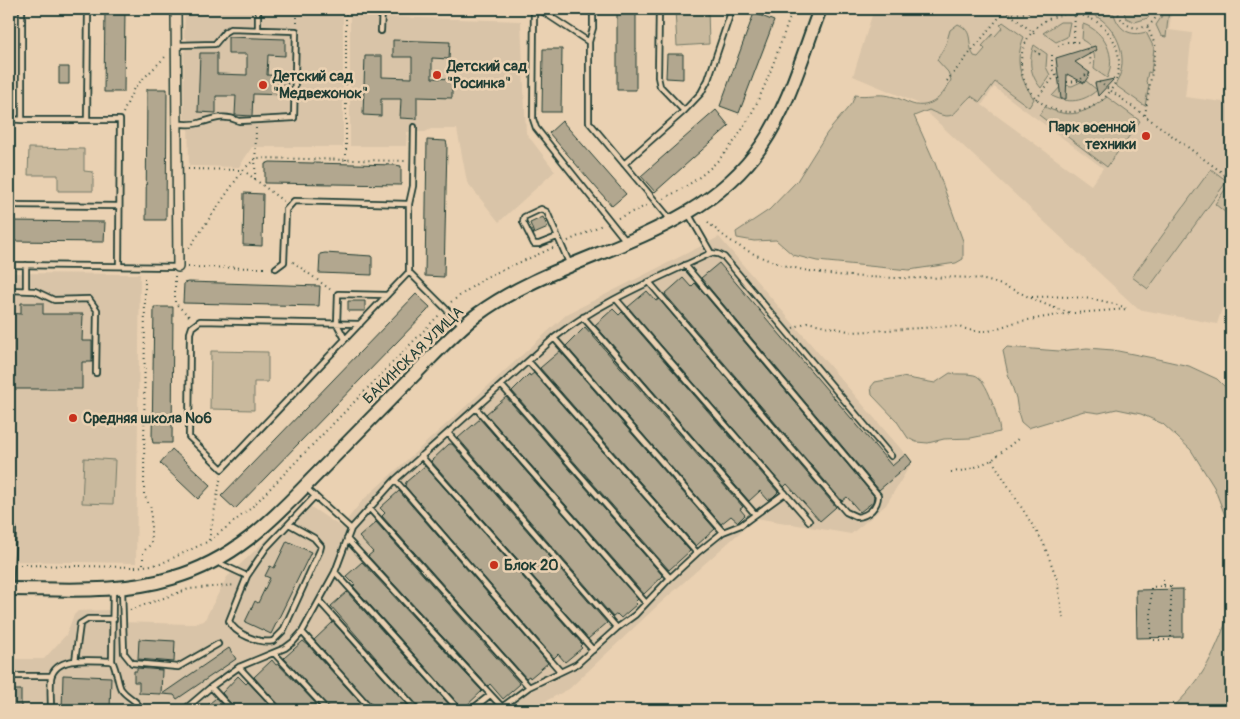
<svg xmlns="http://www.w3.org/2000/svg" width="1240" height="719" viewBox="0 0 1240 719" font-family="Pangolin,sans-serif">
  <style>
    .built { fill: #d9c4a8; fill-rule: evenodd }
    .green { fill: #c9b99d; stroke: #747b68 }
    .building { fill: #b2a78f; stroke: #1f3d34 }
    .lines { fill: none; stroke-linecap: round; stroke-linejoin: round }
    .lane-casing { stroke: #1f3d34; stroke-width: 8 }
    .street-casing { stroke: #1f3d34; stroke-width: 12 }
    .secondary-casing { stroke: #1f3d34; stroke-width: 16 }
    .path { stroke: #1f3d34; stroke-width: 2; stroke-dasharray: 1 4; stroke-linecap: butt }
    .lane { stroke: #ead1b2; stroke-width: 4.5 }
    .street { stroke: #ead1b2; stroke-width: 9 }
    .secondary { stroke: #ead1b2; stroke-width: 12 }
    .poi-dot { fill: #c8321e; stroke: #ead1b2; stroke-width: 2 }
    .labels { text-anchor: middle; stroke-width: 5; stroke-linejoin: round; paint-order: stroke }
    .poi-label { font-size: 15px; font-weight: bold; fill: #1f3d34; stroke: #ead1b2; text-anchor: start }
    .street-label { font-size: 15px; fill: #1f3d34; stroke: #ead1b2 }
  </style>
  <rect width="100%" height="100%" fill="#ead1b2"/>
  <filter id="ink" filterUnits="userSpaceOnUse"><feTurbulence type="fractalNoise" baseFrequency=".02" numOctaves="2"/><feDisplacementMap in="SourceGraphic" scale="10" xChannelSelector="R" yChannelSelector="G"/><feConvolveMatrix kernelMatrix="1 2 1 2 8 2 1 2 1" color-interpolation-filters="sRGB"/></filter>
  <g filter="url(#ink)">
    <path class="built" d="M185,9H343V147H252L239,167L189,166L188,119H184V51L187,48V39L184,37Z
      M874,9H1172L1169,30L1192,33L1185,97L1231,103V280L1217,324L1138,309L917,103L853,76ZM994,87L1103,168L1091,185L982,105Z
      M350,16L521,21L526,133L555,171L499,222L467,182L457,129H431L425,132H407L406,146H350Z
      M719,237L912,462L886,505L851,534L756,518L656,607L569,689L528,710H9V659H44L66,635L74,615L78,611L108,610L119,622L191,624L204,621L227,577L305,503L341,527L363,500L567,314Z
      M9,273L140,274L136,563L9,561Z"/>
    <path class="green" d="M675,9H708L709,44L677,46Z
      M1123,9H1151L1148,18L1135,22L1126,18Z
      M1164,9H1169L1166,37L1161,36L1156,25L1162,16Z
      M1084,11L1114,14C1119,30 1130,37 1146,32L1154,48L1151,73L1148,72L1146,82L1149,85L1145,106L1115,85C1129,64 1121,35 1102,20C1097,16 1090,14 1084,11Z
      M1003,22L1024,37C1014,62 1020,78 1034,99L1029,107L995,82L980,102L971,96C952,113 956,123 929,110L914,116L935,163L963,241V259L956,263L909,270L817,261L793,255L776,240L754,241L737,238L736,232L769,210L797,181L827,133L852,103L855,95C867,97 879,93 890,96C898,97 905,102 912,104C931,110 944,95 951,80L948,72L937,60L946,44L950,30L958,24C975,32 966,43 974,56L978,57L985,49L982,46L993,34L995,36L1003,27L1000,25Z
      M1060,22H1070L1067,37L1056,42L1043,33Z
      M1083,24C1105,31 1117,57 1107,78L1094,69C1096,56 1094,46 1082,40Z
      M1034,45L1047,54L1046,67L1050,75L1041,88C1030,75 1028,61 1034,45Z
      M1085,80L1097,90C1084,102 1068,104 1052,96L1062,85L1072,86Z
      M1107,97L1140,121L1107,167L1039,115L1045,107C1072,120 1085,113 1107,97Z
      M29,148L84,149V171L93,172V191H58V175H28Z
      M1211,169L1227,181L1148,289L1132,277Z
      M1229,184L1231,186V205L1226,213L1215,204Z
      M1007,347L1059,351L1087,348L1113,350L1153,358L1189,366L1217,379L1231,393V531L1214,487L1191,450L1163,424L1141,414L1117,409L1099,413L1084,411L1028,428L1021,422L1018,412L1016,398L1008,374L1003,351Z
      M211,351L268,352V382H254V410L210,409Z
      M950,373C958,375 966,373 974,375C987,377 999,420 1000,432L971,438L944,439L928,443L916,442L908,438L896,420L872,395L871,387L875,382L902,377L935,383Z
      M84,458L115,460L113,504L82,503Z
      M1231,609V710H1170C1205,679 1215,651 1231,609Z"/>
    <path class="building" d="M105,9H125L124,92H104Z
      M617,9H636V90H617Z
      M754,13L774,21L739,113L720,106Z
      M228,37L285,39V56L268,55L267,75L288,76L287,95L253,94L252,116L235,115L236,96H216V113L198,112L200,53H217V74L247,75V54H228Z
      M393,40L450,42L449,59L432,58V78L452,79V98L417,97V119L400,118L401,99H381V116L363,115L365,56H382V77L412,78V57H393Z
      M1095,46L1097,50L1075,62L1090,73L1088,77L1084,83L1067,74L1066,99H1061L1056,58Z
      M543,49H562L561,112H542Z
      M667,54H683V79L666,78Z
      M59,67H69V84H59Z
      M1114,79L1098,96L1095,83Z
      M147,89H167L166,220H146Z
      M716,110L729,126L655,192L641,176Z
      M562,121L626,194L612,206L549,133Z
      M427,140L446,141L447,145L444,277L425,276Z
      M270,162L395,165L401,166V185L265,183V164Z
      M244,193L263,194L262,246L243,245Z
      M543,217L548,228L534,234L530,223Z
      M9,221L105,222L104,242L9,241Z
      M325,253L372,256V275L319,273L320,254Z
      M719,263L892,466L906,454L912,462L879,490L701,278Z
      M683,278L691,287L695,283L874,496L873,502L860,512L847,497L842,501L665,294Z
      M188,282L320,286L319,306L183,303L184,283Z
      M647,291L656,301L659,299L836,507L820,521L787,484L784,487L628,307Z
      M416,294L430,307L427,311L235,509L221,496Z
      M348,301H365V311H348Z
      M21,303H43V314H83L82,341H92V362H82V389H9V313L21,314Z
      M154,307H173L172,443H153L152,438Z
      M613,309L619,315L622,312L778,492L773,497L768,500L760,491L749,501L595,325Z
      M585,327L743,507L740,509L745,515L738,522L731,516L721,524L566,346Z
      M560,351L715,529L696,546L540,368Z
      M534,373L690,551L669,570L512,391L529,374L530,376Z
      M506,397L663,576L644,594L486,414Z
      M480,419L638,599L635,602L637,604L621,618L617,614L613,617L458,438Z
      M449,444H452L607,623L588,639L431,461Z
      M172,449L211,485L198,499L160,463Z
      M425,466L582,644L580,646L582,648L565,662L558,654L554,658L405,486L406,482Z
      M399,491L548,663L530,678L529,676L526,678L382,516L385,513L380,508Z
      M376,522L520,684L503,699L490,684L488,686L368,556L373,552L359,537Z
      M287,541L311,552L271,634L245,622L255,601L258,603L270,578L265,576L270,566L274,568Z
      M362,562L482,691L463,709L353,586L355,585L346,576Z
      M1183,589V637L1137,638L1136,590Z
      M347,592L454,710H421L331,606Z
      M333,622L412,710H376L314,640Z
      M139,639L175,641L174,662L138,659Z
      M303,641L308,645L367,710H331L284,658Z
      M229,648L236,659L177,699L174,695L162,694Z
      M272,660L276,665L278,664L322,710H283L254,677Z
      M137,668L162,670L161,694L139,693V682H134V671H137Z
      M63,675L111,677L110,710H62Z
      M238,676L246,684L248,682L274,710H236L222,693Z
      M9,690H21V710H9Z
      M216,698L227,710H202Z"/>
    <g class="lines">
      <defs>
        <path id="lane" d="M22,9V120H120L119,266
          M534,9L533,119L536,128L626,241
          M539,9L589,42V122L671,220
          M659,9L658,77L660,86L684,111
          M258,30V9
          M381,31L382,9
          M589,42L593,28V9
          M177,45L215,44L225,32L230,29L296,31L294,118L239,121C224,114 214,119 199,123C192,125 184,124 178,124
          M9,119L22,120
          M87,120L88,9
          M624,164L684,111L701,93L708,80L732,9
          M409,204L413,186L414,127
          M9,205L119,206
          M688,213L711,253
          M557,237L539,244H534L523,222L524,217L541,209L547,212L570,265
          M9,265L178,267
          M276,268L284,262L286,210L294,201L409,204V272L462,325
          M649,282L846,512L857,517C868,516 878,507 878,495L685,265
          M9,290L35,291L54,300L89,299L97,310L96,373
          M26,290V265
          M616,299L809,521
          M583,317L755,514
          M360,324L200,321L192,327L190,333L189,437L222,469L387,295L409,272
          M554,338L723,532
          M345,339L337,324L338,294L387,295
          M529,362L697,553
          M502,386L670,578
          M476,408L646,603
          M448,433L617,628
          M421,456L593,650
          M395,480L560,671
          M306,488L351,529
          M370,509L529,687L577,664L617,628L635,615L670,578L697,553L723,532L741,525L785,493
          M347,539L502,707L529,687
          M217,562L247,576L266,548L315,496
          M335,572L459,710
          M247,576L229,621C235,634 259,644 273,641L283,631L320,550L321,546L314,538L289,524
          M10,587L13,529
          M122,589L124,653L132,663L178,667L218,644
          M320,602L417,710
          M302,632L372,710
          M274,653L327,710
          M75,661L80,624L88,619H114
          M112,661C117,670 118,685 121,689C127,698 138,700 141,710
          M239,667L279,710
          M9,676H51
          M211,687L232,710
          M51,710C51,700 50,688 51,678C56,654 95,661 112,661L113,590
          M184,710L211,687L239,667L285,648L293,642L302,632L335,572L351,529L395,480L554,338C601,301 657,279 711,253L718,254L724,257L891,456
          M471,710L490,695"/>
        <path id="street" d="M176,9L178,267"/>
        <path id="secondary" d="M9,589C63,589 119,594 172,578C232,561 271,522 313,478C346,444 380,410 413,376C434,355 454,332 478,314C567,249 696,242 762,145C789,105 803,54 820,9"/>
      </defs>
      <use href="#lane" class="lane-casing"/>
      <use href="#street" class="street-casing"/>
      <use href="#secondary" class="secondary-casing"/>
      <path class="path" d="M1005,9L1010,14L1026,13L1032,9
        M1117,9C1121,33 1155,35 1158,9
        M1010,14L1036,35
        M1021 63a49 49 0 1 1 98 0a49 49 0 1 1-98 0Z
        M297,23V9
        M1074,42L1075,9
        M1058,46L1067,42H1079
        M1087,49L1090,55L1091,67
        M1035,51L1039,54L1040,52
        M1039,54L1043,57
        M1052,55V69L1059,79
        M947,81L1006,9
        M1067,82L1079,81L1088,73L1091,75
        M1099,82L1231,179
        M1036,99L1056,75
        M123,113L134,88L166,56
        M1145,115L1156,47L1147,26
        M346,160V9
        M188,169L243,170L283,201
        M255,179L256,127
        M664,198C747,160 764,87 793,9
        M618,218L648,205
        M708,222C759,273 833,277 902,278C925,279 948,276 970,278C1010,281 1036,306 1073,313
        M568,241L604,224
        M189,248L243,170L256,158L406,161
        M293,262L331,290
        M188,267L268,268
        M175,276V303L191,318
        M1032,297C1065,296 1095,296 1126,308
        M451,302L486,277L555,247
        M1074,313L1128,309
        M793,328L807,322L853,332L955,326L973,331H989L1016,322L1070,313
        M992,460L1043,542L1057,579L1063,618
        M951,472L968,470L992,460L1019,438
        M209,540L221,476
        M143,564V552L151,544V508L144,495L145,274
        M20,565L135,567L160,564L209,541L250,509L441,313
        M1164,579V587
        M1171,586V640H1151V587Z
        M130,610L189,589L236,585"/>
      <use href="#lane" class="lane"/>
      <use href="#street" class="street"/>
      <use href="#secondary" class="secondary"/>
    </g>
  </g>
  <g class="poi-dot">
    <circle cx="437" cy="75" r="5"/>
    <circle cx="263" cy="85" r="5"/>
    <circle cx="1146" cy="136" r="5"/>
    <circle cx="73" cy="418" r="5"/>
    <circle cx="494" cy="565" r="5"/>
  </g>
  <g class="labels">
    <g class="poi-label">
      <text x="447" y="71">Детский сад<tspan x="447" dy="17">"Росинка"</tspan></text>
      <text x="273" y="81">Детский сад<tspan x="273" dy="17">"Медвежонок"</tspan></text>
      <text x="1136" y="132" text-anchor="end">Парк военной<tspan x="1136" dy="17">техники</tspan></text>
      <text x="83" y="423">Средняя школа №6</text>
      <text x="504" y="570">Блок 20</text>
    </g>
    <g class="street-label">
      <text transform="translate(413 355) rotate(-44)" y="5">БАКИНСКАЯ УЛИЦА</text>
    </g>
  </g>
  <rect width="1240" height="719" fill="none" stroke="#ead1b2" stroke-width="30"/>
  <rect x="15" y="15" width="1210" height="689" fill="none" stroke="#1f3d34" stroke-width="2" filter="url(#ink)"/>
</svg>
